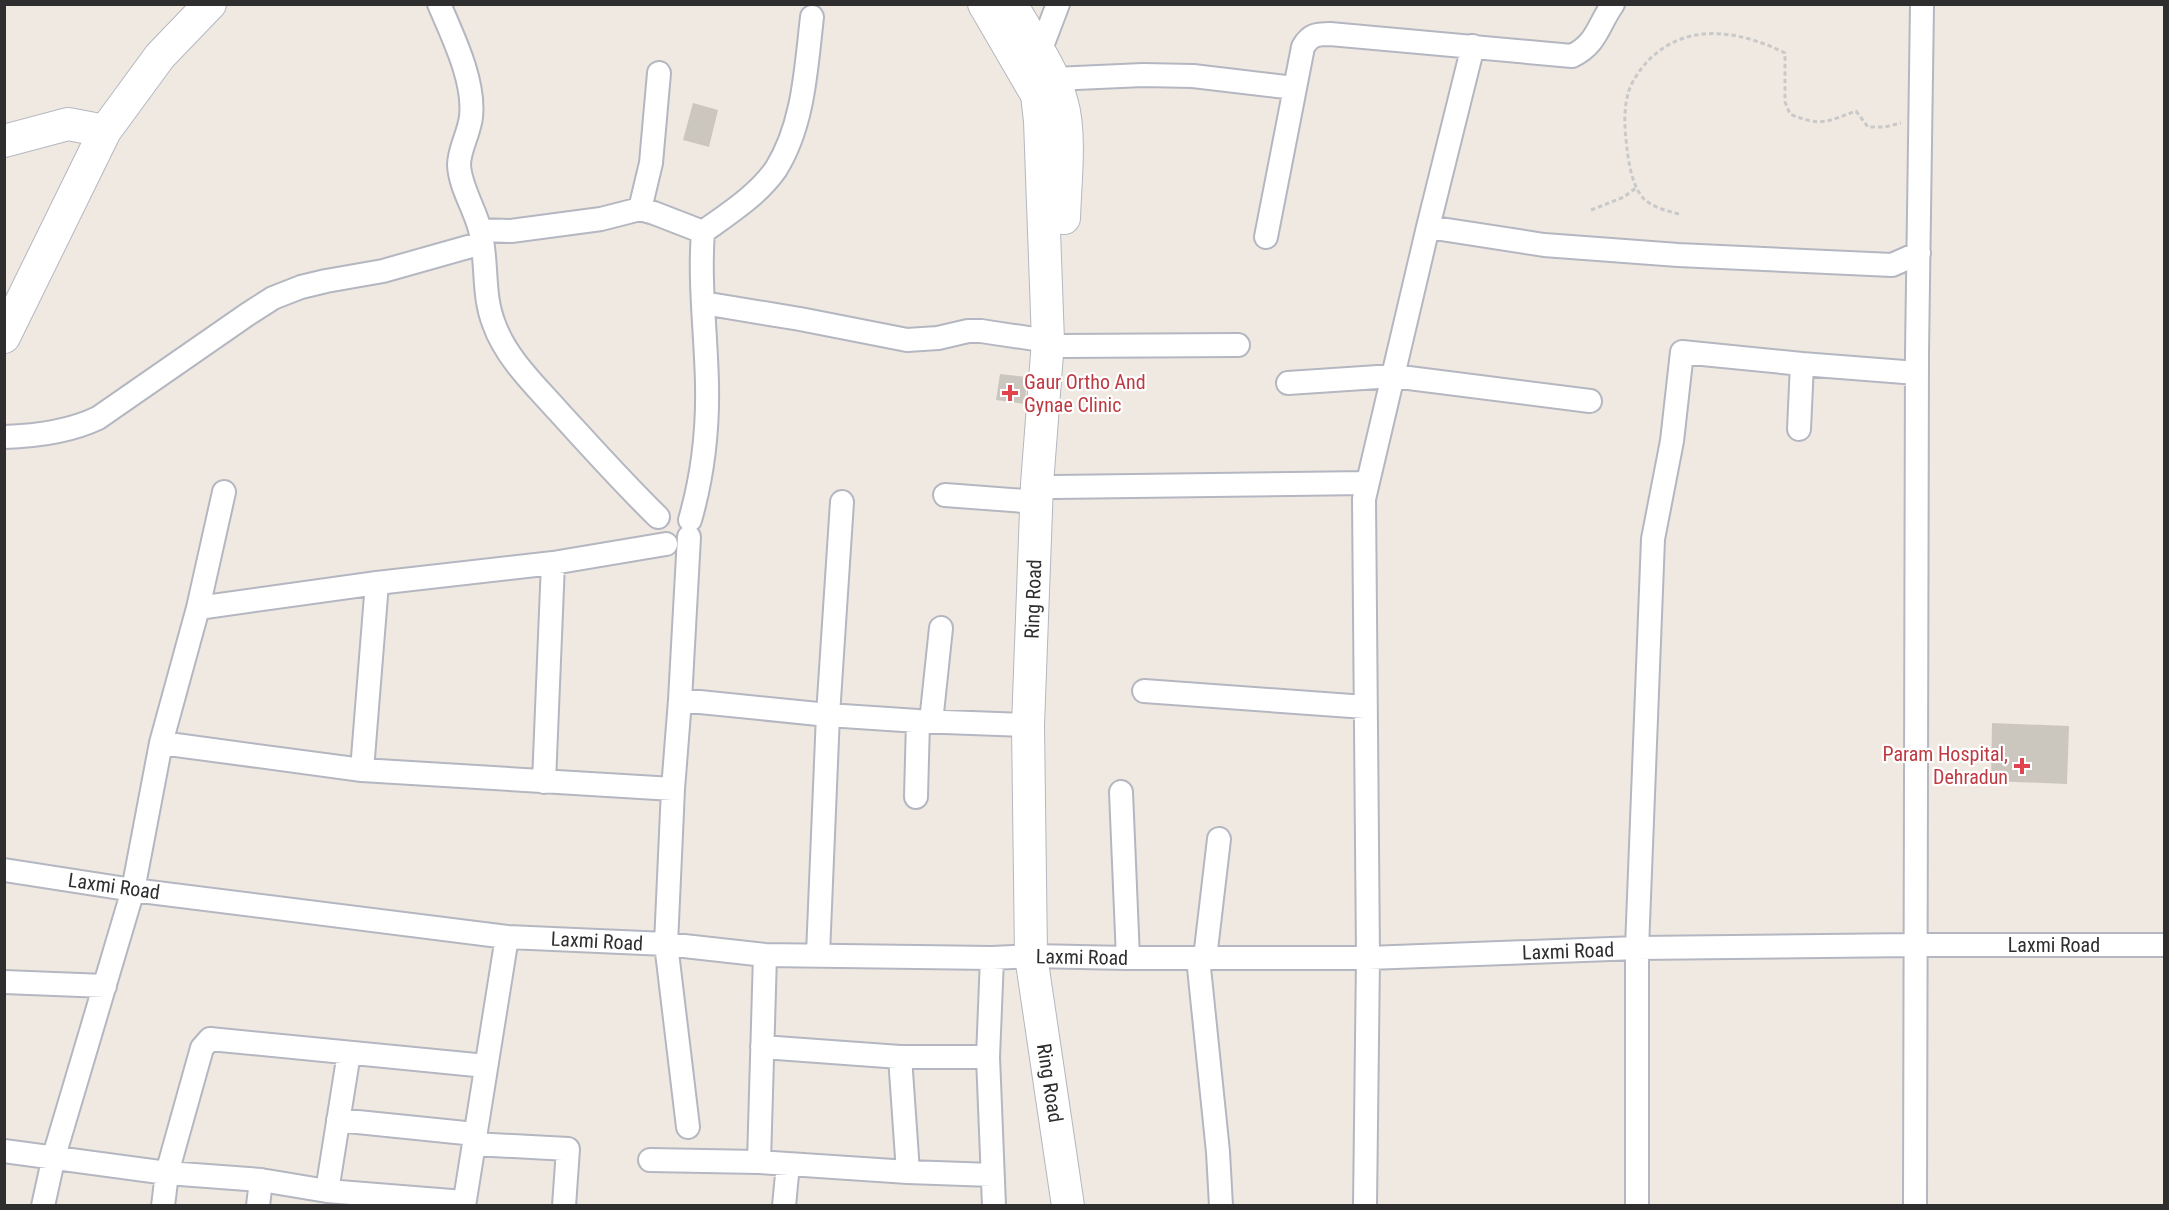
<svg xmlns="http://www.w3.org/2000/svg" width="2169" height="1210" viewBox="0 0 2169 1210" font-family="'Roboto Condensed',sans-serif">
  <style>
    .building { fill: #cbc7bf }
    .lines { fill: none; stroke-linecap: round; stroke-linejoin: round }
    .street-casing { stroke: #b4b7c1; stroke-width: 26 }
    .secondary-casing { stroke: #b4b7c1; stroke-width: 34 }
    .path { stroke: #c9c9c9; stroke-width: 3; stroke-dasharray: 4.5 3; stroke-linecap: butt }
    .street { stroke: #fff; stroke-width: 22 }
    .secondary { stroke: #fff; stroke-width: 32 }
    .health-dot { fill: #e0444e; stroke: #fff; stroke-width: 2 }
    .labels { text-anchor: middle; stroke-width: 4.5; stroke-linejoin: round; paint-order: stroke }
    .health-label { font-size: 20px; fill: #be3a42; stroke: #fff; text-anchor: start }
    .street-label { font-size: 20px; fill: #2e2e2e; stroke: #fff }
  </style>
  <rect width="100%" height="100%" fill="#efe9e1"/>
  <path class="building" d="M693,103L718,110L709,147L683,140Z
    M1000,374L1027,377L1025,404L996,400Z
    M1992,723L2069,726L2067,784L1991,781Z"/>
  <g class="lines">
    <defs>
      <path id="street" d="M439,4C453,37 475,81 471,117C469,134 459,149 459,165C460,187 475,209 480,230C488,262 482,294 494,324C506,358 535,385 558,411C591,447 623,483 658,517
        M1039,54L1058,4
        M1054,79L1143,75L1193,76L1294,88
        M640,209L651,163L659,73
        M1428,227L1544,245L1678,255L1892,265L1919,253
        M480,230L511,231L601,219L640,209L654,213L703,232C728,214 758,195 776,169C804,124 806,68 812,17
        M1266,237L1303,47C1310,35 1316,34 1330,34L1572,56C1597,44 1598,25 1613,4
        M703,303L800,319L907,340L938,338L968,331H981L1048,341
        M1061,346L1238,345
        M1288,383L1393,376L1590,401
        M1799,429L1802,364L1917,373
        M4,437C36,436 69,432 98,418L248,314L273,298L301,287L326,281L383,271L482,243
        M1054,487L1367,483
        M945,495L1037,502
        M690,520C703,475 708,430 707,384C706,333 699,283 703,232
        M198,608L377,583L553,563L666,544
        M1144,691L1365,707
        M680,700L828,715L918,721L1028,725
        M931,722L941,628
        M161,743L362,770L673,789
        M362,770L377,583
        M544,782L553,563
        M1121,792L1128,958
        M916,797L918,721
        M4,870L133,890L507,937L666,944L765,955L992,958L1031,956L1128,958H1368L1637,948L1914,945H2164
        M818,954L828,715L842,502
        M992,958L988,1057L994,1206
        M1198,958L1218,1152L1221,1206
        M1205,958L1219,839
        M4,982L105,986
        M762,1047L900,1057H988
        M900,1057L908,1172
        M338,1120L475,1134
        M688,1127L666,944L673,789L680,700L689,537
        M474,1144L568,1149L564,1206
        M4,1151L167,1173L261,1180L327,1191L464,1202
        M650,1160L759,1162L908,1172L992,1175
        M759,1162L765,955
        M327,1191L349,1053
        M43,1206L54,1156L133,890L161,743L198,608L224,492
        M163,1206L167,1173L202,1048L210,1039L486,1066
        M258,1206L261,1180
        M464,1206L507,937
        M784,1206L788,1164
        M1365,1206L1368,958L1364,499L1428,227L1473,46
        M1637,1206V948L1653,539L1672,441L1682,352L1802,364
        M1915,1206L1917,352L1922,4"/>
      <path id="secondary" d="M984,4L1037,95L1040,121L1048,341L1037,484L1028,725L1031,956L1068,1206
        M1011,4C1029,36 1053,68 1062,103C1071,134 1065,185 1064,218
        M4,141L68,124L105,131
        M4,337L105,131L160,56L210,4"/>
    </defs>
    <use href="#street" class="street-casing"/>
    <use href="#secondary" class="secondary-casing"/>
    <path class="path" d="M1591,210L1624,197L1637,187
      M1679,214C1667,211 1655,208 1645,200C1633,189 1629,165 1627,149C1625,131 1623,112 1628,94C1630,84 1639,71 1646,63C1684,21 1739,30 1785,53V102L1790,114C1821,127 1826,122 1856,111L1868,127H1885L1901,123"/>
    <use href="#street" class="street"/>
    <use href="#secondary" class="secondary"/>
  </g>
  <g class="health-dot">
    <path d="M1007 384h6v6h6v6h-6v6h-6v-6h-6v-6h6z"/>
    <path d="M2019 757h6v6h6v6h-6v6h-6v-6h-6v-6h6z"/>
  </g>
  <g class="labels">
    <g class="health-label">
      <text x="1024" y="389">Gaur Ortho And<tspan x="1024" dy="23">Gynae Clinic</tspan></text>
      <text x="2008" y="761" text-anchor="end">Param Hospital,<tspan x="2008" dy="23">Dehradun</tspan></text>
    </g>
    <g class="street-label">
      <text transform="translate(1033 599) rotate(-88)" y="7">Ring Road</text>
      <text transform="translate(114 886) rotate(8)" y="7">Laxmi Road</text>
      <text transform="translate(597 941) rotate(3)" y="7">Laxmi Road</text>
      <text x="2054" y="952">Laxmi Road</text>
      <text transform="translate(1568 951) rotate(-2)" y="7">Laxmi Road</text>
      <text transform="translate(1082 957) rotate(1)" y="7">Laxmi Road</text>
      <text transform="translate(1050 1083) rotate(81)" y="7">Ring Road</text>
    </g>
  </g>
  <rect width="2169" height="1210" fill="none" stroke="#2e2e2e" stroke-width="12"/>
</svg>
